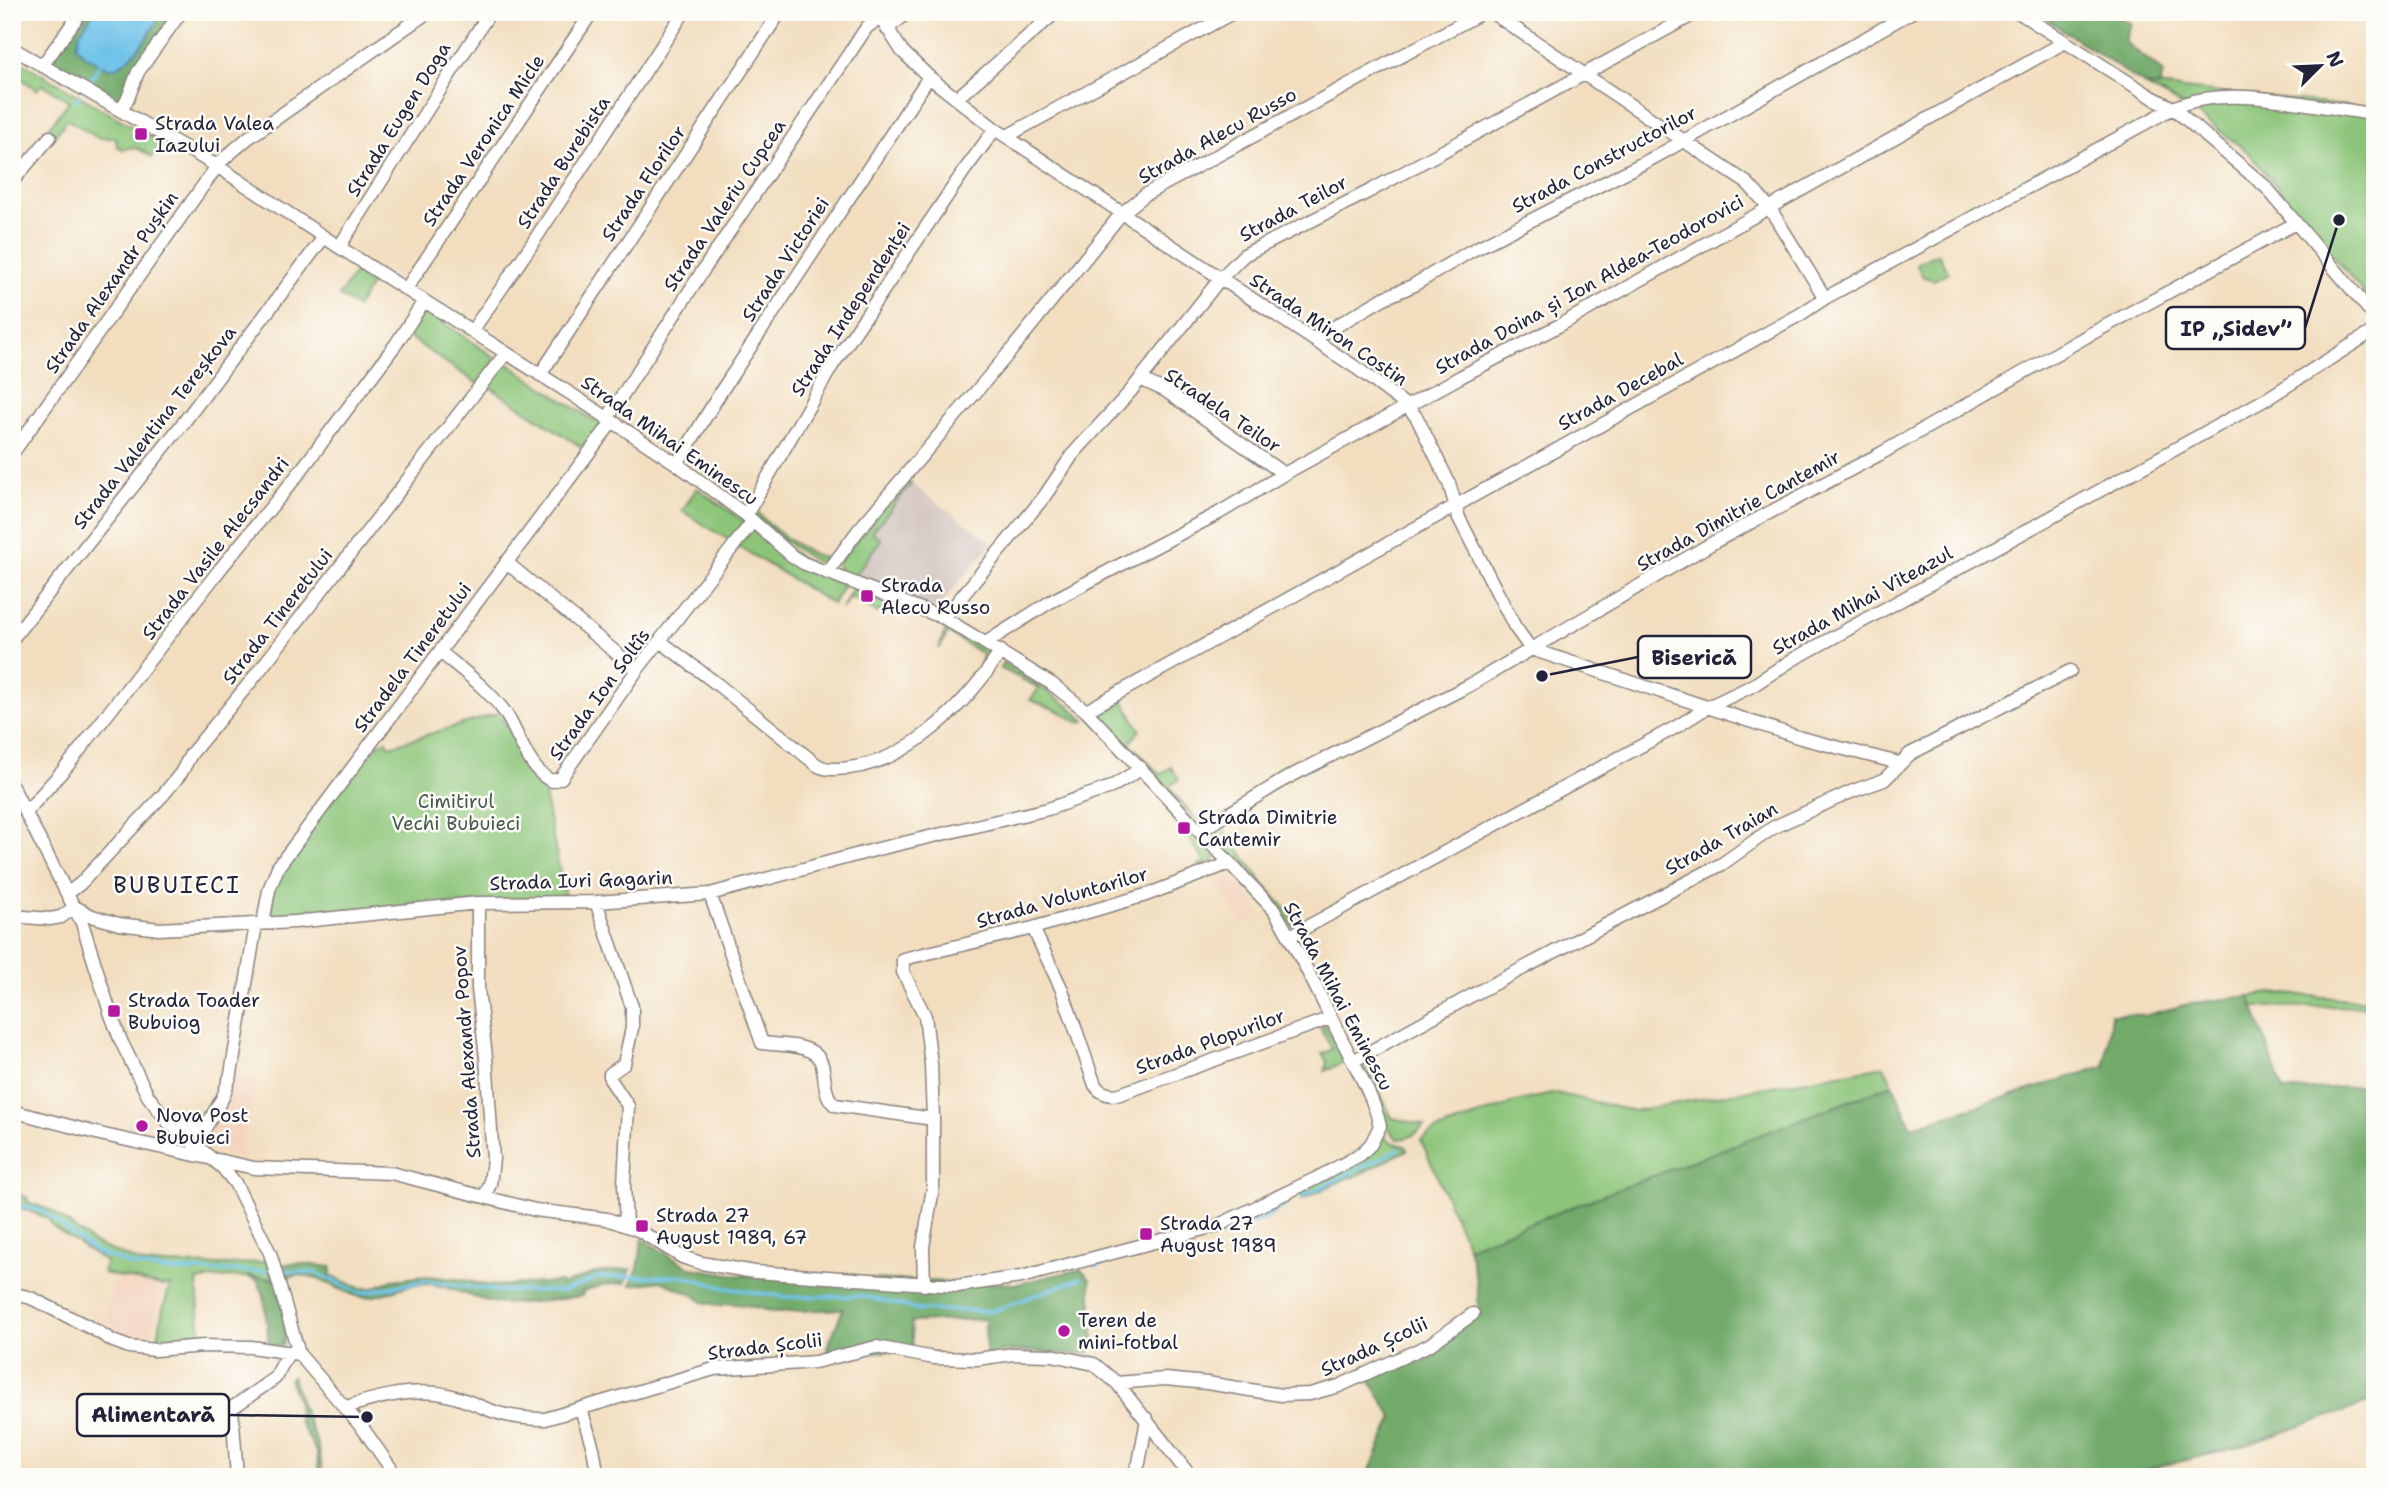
<svg xmlns="http://www.w3.org/2000/svg" width="2387" height="1489" viewBox="0 0 2387 1489" font-family="'Shantell Sans',sans-serif">
  <style>
    .built { fill: #f3d4bf }
    .industrial { fill: #cfc0bb }
    .green { fill: #8cc579; stroke: #57745a; stroke-width: 2 }
    .forest { fill: #71aa69; stroke: #4a6652; stroke-width: 2 }
    .water { fill: #6cc1e9; stroke: #477292; stroke-width: 2 }
    .lines { fill: none; stroke-linecap: round; stroke-linejoin: round }
    .stream { stroke: #6cc1e9; stroke-width: 3.5 }
    .minor-casing { stroke: #8a807d; stroke-width: 15 }
    .minor { stroke: #fff; stroke-width: 12 }
    .poi-dot { fill: #b5179e; stroke: #fdfcf7; stroke-width: 2.5 }
    .labels { text-anchor: middle; stroke-width: 5; stroke-linejoin: round; paint-order: stroke }
    .street-label { font-size: 19px; fill: #22223b; stroke: #fdfcf7 }
    .poi-label { font-size: 19px; fill: #22223b; stroke: #fdfcf7; text-anchor: start }
    .park-label { font-size: 19px; fill: #475b51; stroke: #fdfcf7 }
    .quarter-label { font-size: 23px; letter-spacing: 2px; fill: #22223b; stroke: #fdfcf7 }
    .leader { fill: none; stroke: #22223b; stroke-width: 2.5 }
    .callout-dot { fill: #22223b; stroke: #fdfcf7; stroke-width: 2.5 }
    .callout { fill: #fdfcf7; stroke: #22223b; stroke-width: 2.5 }
    .callout-label { font-size: 21px; text-anchor: middle; font-weight: bold; fill: #22223b }
  </style>
  <rect width="100%" height="100%" fill="#fdfcf7"/>
  <filter id="ink" filterUnits="userSpaceOnUse"><feTurbulence type="fractalNoise" baseFrequency=".0143" numOctaves="2"/><feDisplacementMap in="SourceGraphic" scale="14" xChannelSelector="R" yChannelSelector="G"/><feConvolveMatrix kernelMatrix="1 2 1 2 8 2 1 2 1" color-interpolation-filters="sRGB"/></filter>
  <filter id="wash" filterUnits="userSpaceOnUse"><feTurbulence type="fractalNoise" baseFrequency=".00686" numOctaves="4" result="noise"/><feDisplacementMap in="SourceGraphic" scale="28" xChannelSelector="R" yChannelSelector="G"/><feGaussianBlur stdDeviation="1.57" result="paint"/><feColorMatrix in="noise" values="0 0 0 0 0 0 0 0 0 0 0 0 0 0 0 0 0 1.4 0 .05"/><feComposite in="paint" operator="in"/></filter>
  <g filter="url(#wash)">
    <rect width="100%" height="100%" fill="#f2debf"/>
    <path class="built" d="M1229,876L1238,879L1261,914L1243,924L1217,881Z
      M235,1076L257,1079L240,1158L217,1152L205,1144Z
      M147,1102L183,1141L135,1131L137,1108L142,1109V1103Z
      M115,1276L162,1286L150,1340L148,1342L109,1332L103,1327Z"/>
    <path class="industrial" d="M911,484L992,542L936,610L854,577L880,539L872,532Z"/>
    <path class="green" d="M12,57L161,143L152,157C142,151 136,144 124,150L117,146L116,138H98L70,121H66L54,137L47,130L69,101L42,84L37,90L12,72Z
      M2145,85L2375,109V307L2249,153L2196,113Z
      M1938,253L1948,272L1934,280L1923,277L1916,264Z
      M359,267L375,278L357,307L339,296Z
      M424,310L496,358L478,384L407,336Z
      M505,362L601,425L586,450L487,385Z
      M906,480L911,484L872,532L881,539L854,577L840,573L837,564Z
      M697,488L745,522L730,541L682,511Z
      M755,507C765,527 807,554 828,559L818,563L779,538L754,515Z
      M756,529L844,585L833,604L741,548L735,549L750,531Z
      M853,588L889,601L882,613L879,610L877,613L851,597L841,610Z
      M947,624L990,651L992,655L980,671L983,654L948,633L939,649Z
      M1003,662L1069,706L1085,721L1080,723L1059,711L1030,700L1039,688L1000,668Z
      M1121,697L1140,730L1130,743L1160,775L1171,767L1179,779L1169,787L1197,821L1098,714L1100,709Z
      M499,713L543,789L565,896L299,917L298,913L289,914V919L272,918V890L278,872L367,752L386,740L390,746Z
      M1175,817L1215,857L1213,863L1200,870L1198,865L1205,862Z
      M1220,824L1267,888L1297,921L1306,923L1292,926L1271,897L1211,833V829Z
      M2271,993L2375,1001V1006L2254,1007L2250,996Z
      M1326,1025L1344,1062L1325,1071L1327,1061L1322,1054L1332,1049L1320,1027Z
      M1365,1063L1392,1118L1425,1125C1416,1134 1410,1139 1397,1139C1379,1121 1370,1090 1362,1066Z
      M1884,1066L1893,1084L1468,1247L1421,1140L1435,1131L1516,1102L1556,1093L1633,1111Z
      M1382,1134L1391,1142L1405,1146L1407,1150L1352,1178L1351,1176L1302,1199L1300,1191Z
      M12,1192L28,1198L27,1202L52,1211L93,1243L144,1264L231,1265L266,1261L275,1279C248,1276 223,1276 197,1281L201,1339L157,1344L162,1313L170,1285L162,1286L103,1273L106,1262L53,1227L48,1218L12,1205Z"/>
    <path class="forest" d="M85,12H174L121,102L51,62Z
      M2036,12H2109L2131,23L2125,42L2163,72L2160,87L2145,85Z
      M2250,996L2283,1091L2375,1085V1401L2240,1447L2116,1477H1367L1393,1417L1369,1379L1480,1315L1476,1279L1468,1247L1893,1084L1911,1127L2105,1066L2111,1014L2147,1015L2193,1003Z
      M642,1239L691,1268L737,1275L1017,1284L1081,1269L1090,1279L1094,1344L1091,1351L1085,1354L1013,1351L986,1355L985,1319L911,1322L913,1350L822,1355L829,1351L827,1348L843,1309L775,1312L746,1305L725,1303L722,1306L702,1302L698,1297L661,1281L631,1285L639,1265Z
      M296,1263L332,1267L330,1276L360,1288H372L393,1280L427,1276L464,1280L489,1286L561,1282L562,1285L595,1273L631,1269L625,1283L603,1285L583,1291L582,1296C558,1299 520,1306 496,1303C470,1299 444,1281 417,1284C396,1287 375,1302 354,1295C330,1287 308,1267 283,1279L279,1265Z
      M247,1276L275,1279C279,1298 291,1328 282,1346L269,1345L264,1295L258,1281Z
      M292,1376L305,1415L318,1445L323,1474L337,1472L338,1477H319L317,1453L299,1421L298,1404L289,1379Z"/>
    <path class="water" d="M94,12H162C151,33 133,63 110,69L84,55L76,46L80,32Z"/>
    <g class="lines">
      <path class="stream" d="M91,80L101,61
        M76,100L79,97
        M1302,1197L1399,1149
        M12,1203L43,1211L95,1252L135,1266L171,1271H267
        M1140,1252L1225,1233L1262,1219L1287,1205
        M1096,1266L1129,1255
        M284,1271L317,1273L360,1293L424,1281L499,1291H563L600,1277L684,1276L726,1288L787,1297L863,1296L920,1310L993,1311L1081,1278"/>
    </g>
  </g>
  <g filter="url(#ink)">
    <g class="lines">
      <defs>
        <path id="minor" d="M877,12L902,51L929,77L995,129L1358,369L1407,406L1417,418L1449,483L1459,518L1515,627L1531,649L1801,738L1899,763
          M1491,12L1747,183L1769,207L1825,298
          M2018,12L2152,97L2173,108L2266,187L2375,317
          M887,29L908,12
          M12,48L217,166L339,247L571,394L677,464L746,515L792,556L803,563L944,618L1052,684L1086,711L1274,910C1299,951 1319,994 1340,1036C1355,1066 1373,1095 1380,1126L1371,1144L1360,1155L1317,1178L1219,1225L1021,1277L957,1286L755,1272L701,1263L682,1257L638,1230L607,1219L535,1210L391,1173L254,1168L104,1135L12,1111
          M42,66L81,12
          M957,98L1056,12
          M121,111L128,98L138,72L181,12
          M2368,113L2375,134
          M1007,136L1234,12
          M12,182L50,137
          M339,247L490,12
          M406,289L592,12
          M472,331L530,247L684,12
          M1314,339L1384,298L1412,286L1469,252L1655,157L1912,12
          M540,375L780,12
          M1140,379L1166,391L1284,474
          M607,419L698,278L867,27L880,18
          M12,454L220,162L248,138L428,12
          M677,464L722,390L929,77
          M746,515L832,366L964,171L995,129
          M506,562L637,670
          M827,573L857,532L1014,347L1121,214L1146,194L1483,12
          M944,618L1044,497L1073,454L1130,392L1220,279L1244,255L1368,192L1698,12
          M12,639L184,422L324,237
          M660,641L717,684L817,765C827,771 838,769 849,768C911,761 969,701 1001,651
          M987,642L1050,602L1219,513L1284,474L1462,376L1560,325L2065,42
          M440,652C462,670 487,688 504,711C519,732 527,770 552,781L561,778L637,670L753,521
          M1086,711L1801,314L1825,298L2173,108C2228,82 2315,108 2375,114
          M12,786L82,923L110,1012L121,1041L148,1096L169,1123L223,1168L235,1183L270,1253L299,1354L364,1430L397,1477
          M26,812L68,765L221,568L296,477L396,344L424,301
          M1200,831L1287,778L1470,685L1716,541L1880,454L2089,335L2296,223
          M68,893L80,884L163,795L181,773L191,754L252,680L506,353
          M710,894L762,1043C777,1045 799,1044 812,1052C831,1062 818,1092 835,1105L933,1119V1188L923,1247L924,1285
          M596,902L632,1007V1028L624,1064L610,1074V1079L628,1106L624,1184L626,1225
          M478,903V989L486,1057L493,1159L490,1184L485,1196
          M12,916L50,919L61,917L75,907L92,916L119,924L159,929L295,922L478,903L596,902L710,894L878,849L1048,809L1111,787L1141,769
          M263,923L269,890L278,867L612,422
          M1033,928L1062,990L1095,1085C1101,1094 1110,1096 1120,1094L1331,1018
          M1290,936L1676,727L1708,707L1752,686L1792,660L2268,398L2375,330
          M1353,1061L1478,992L1722,864L1774,827L1853,791L1884,780L1910,754L2070,671
          M933,1119L931,1064L925,1016L903,972V959L1033,928L1146,895L1230,863
          M173,1123L192,1129L204,1130L223,1097L231,1074L256,924
          M12,1293L31,1298L95,1330L113,1341L129,1347L155,1350L204,1346L251,1347L299,1354
          M1117,1383L1165,1379L1207,1383L1281,1395L1310,1394L1339,1386L1429,1345L1473,1314
          M346,1407C375,1398 404,1390 436,1393C459,1395 480,1408 502,1414C517,1418 530,1419 545,1419L714,1369L815,1362L876,1347L934,1358L977,1359L1013,1354L1052,1355L1094,1364L1117,1383L1191,1477
          M581,1409L593,1448L598,1477
          M237,1477L232,1408L275,1378L289,1352
          M1132,1477L1139,1463L1147,1419"/>
      </defs>
      <use href="#minor" class="minor-casing"/>
      <use href="#minor" class="minor"/>
    </g>
  </g>
  <g class="poi-dot">
    <rect x="134" y="127" width="14" height="14" rx="3.5"/>
    <rect x="860" y="589" width="14" height="14" rx="3.5"/>
    <rect x="1177" y="821" width="14" height="14" rx="3.5"/>
    <rect x="107" y="1004" width="14" height="14" rx="3.5"/>
    <circle cx="142" cy="1126" r="7"/>
    <rect x="635" y="1219" width="14" height="14" rx="3.5"/>
    <rect x="1139" y="1227" width="14" height="14" rx="3.5"/>
    <circle cx="1064" cy="1331" r="7"/>
  </g>
  <g class="labels">
    <g class="street-label">
      <text transform="translate(398 119) rotate(-58)" y="7">Strada Eugen Doga</text>
      <text transform="translate(1217 135) rotate(-29)" y="7">Strada Alecu Russo</text>
      <text transform="translate(483 140) rotate(-56)" y="7">Strada Veronica Micle</text>
      <text transform="translate(1604 159) rotate(-28)" y="7">Strada Constructorilor</text>
      <text transform="translate(563 162) rotate(-57)" y="7">Strada Burebista</text>
      <text transform="translate(643 183) rotate(-56)" y="7">Strada Florilor</text>
      <text transform="translate(724 205) rotate(-56)" y="7">Strada Valeriu Cupcea</text>
      <text transform="translate(1293 208) rotate(-28)" y="7">Strada Teilor</text>
      <text transform="translate(785 259) rotate(-57)" y="7">Strada Victoriei</text>
      <text transform="translate(111 282) rotate(-55)" y="7">Strada Alexandr Pușkin</text>
      <text transform="translate(1589 284) rotate(-29)" y="7">Strada Doina și Ion Aldea-Teodorovici</text>
      <text transform="translate(850 309) rotate(-57)" y="7">Strada Independenței</text>
      <text transform="translate(1329 329) rotate(34)" y="7">Strada Miron Costin</text>
      <text transform="translate(1620 391) rotate(-29)" y="7">Strada Decebal</text>
      <text transform="translate(1223 410) rotate(34)" y="7">Stradela Teilor</text>
      <text transform="translate(154 427) rotate(-52)" y="7">Strada Valentina Tereșkova</text>
      <text transform="translate(670 440) rotate(35)" y="7">Strada Mihai Eminescu</text>
      <text transform="translate(1738 510) rotate(-29)" y="7">Strada Dimitrie Cantemir</text>
      <text transform="translate(215 548) rotate(-52)" y="7">Strada Vasile Alecsandri</text>
      <text transform="translate(1862 600) rotate(-29)" y="7">Strada Mihai Viteazul</text>
      <text transform="translate(277 616) rotate(-52)" y="7">Strada Tineretului</text>
      <text transform="translate(412 657) rotate(-53)" y="7">Stradela Tineretului</text>
      <text transform="translate(599 694) rotate(-54)" y="7">Strada Ion Soltîs</text>
      <text transform="translate(1721 838) rotate(-30)" y="7">Strada Traian</text>
      <text transform="translate(581 880) rotate(-2)" y="7">Strada Iuri Gagarin</text>
      <text transform="translate(1062 897) rotate(-16)" y="7">Strada Voluntarilor</text>
      <text transform="translate(1339 996) rotate(62)" y="7">Strada Mihai Eminescu</text>
      <text transform="translate(1210 1041) rotate(-20)" y="7">Strada Plopurilor</text>
      <text transform="translate(466 1052) rotate(-94)" y="7">Strada Alexandr Popov</text>
      <text transform="translate(765 1346) rotate(-7)" y="7">Strada Școlii</text>
      <text transform="translate(1374 1346) rotate(-25)" y="7">Strada Școlii</text>
    </g>
    <g class="poi-label">
      <text x="155" y="130">Strada Valea<tspan x="155" dy="22">Iazului</tspan></text>
      <text x="881" y="592">Strada<tspan x="881" dy="22">Alecu Russo</tspan></text>
      <text x="1198" y="824">Strada Dimitrie<tspan x="1198" dy="22">Cantemir</tspan></text>
      <text x="128" y="1007">Strada Toader<tspan x="128" dy="22">Bubuiog</tspan></text>
      <text x="156" y="1122">Nova Post<tspan x="156" dy="22">Bubuieci</tspan></text>
      <text x="656" y="1222">Strada 27<tspan x="656" dy="22">August 1989, 67</tspan></text>
      <text x="1160" y="1230">Strada 27<tspan x="1160" dy="22">August 1989</tspan></text>
      <text x="1078" y="1327">Teren de<tspan x="1078" dy="22">mini-fotbal</tspan></text>
    </g>
    <g class="park-label">
      <text x="456" y="808">Cimitirul<tspan x="456" dy="22">Vechi Bubuieci</tspan></text>
    </g>
    <g class="quarter-label">
      <text x="177" y="893">BUBUIECI</text>
    </g>
  </g>
  <path class="leader" d="M2339 220L2305 328M1542 676L1638 657M367 1417L229 1415"/>
  <g class="callout-dot">
    <circle cx="2339" cy="220" r="7"/>
    <circle cx="1542" cy="676" r="7"/>
    <circle cx="367" cy="1417" r="7"/>
  </g>
  <g class="callout">
    <rect x="2166" y="307" width="139" height="42" rx="7"/>
    <rect x="1638" y="636" width="113" height="42" rx="7"/>
    <rect x="77" y="1394" width="152" height="42" rx="7"/>
  </g>
  <g class="callout-label">
    <text x="2236" y="336">IP „Sidev”</text>
    <text x="1694" y="665">Biserică</text>
    <text x="153" y="1422">Alimentară</text>
  </g>
  <rect width="2387" height="1489" fill="none" stroke="#fdfcf7" stroke-width="42"/>
  <g transform="translate(2320 66) rotate(66)" stroke="#fdfcf7" stroke-width="5" paint-order="stroke">
  <path d="M0-5L12 26L0 18L-12 26Z" fill="#22223b"/>
  <text y="-10" font-size="19" font-weight="bold" text-anchor="middle" fill="#22223b">N</text>
  </g>
</svg>
